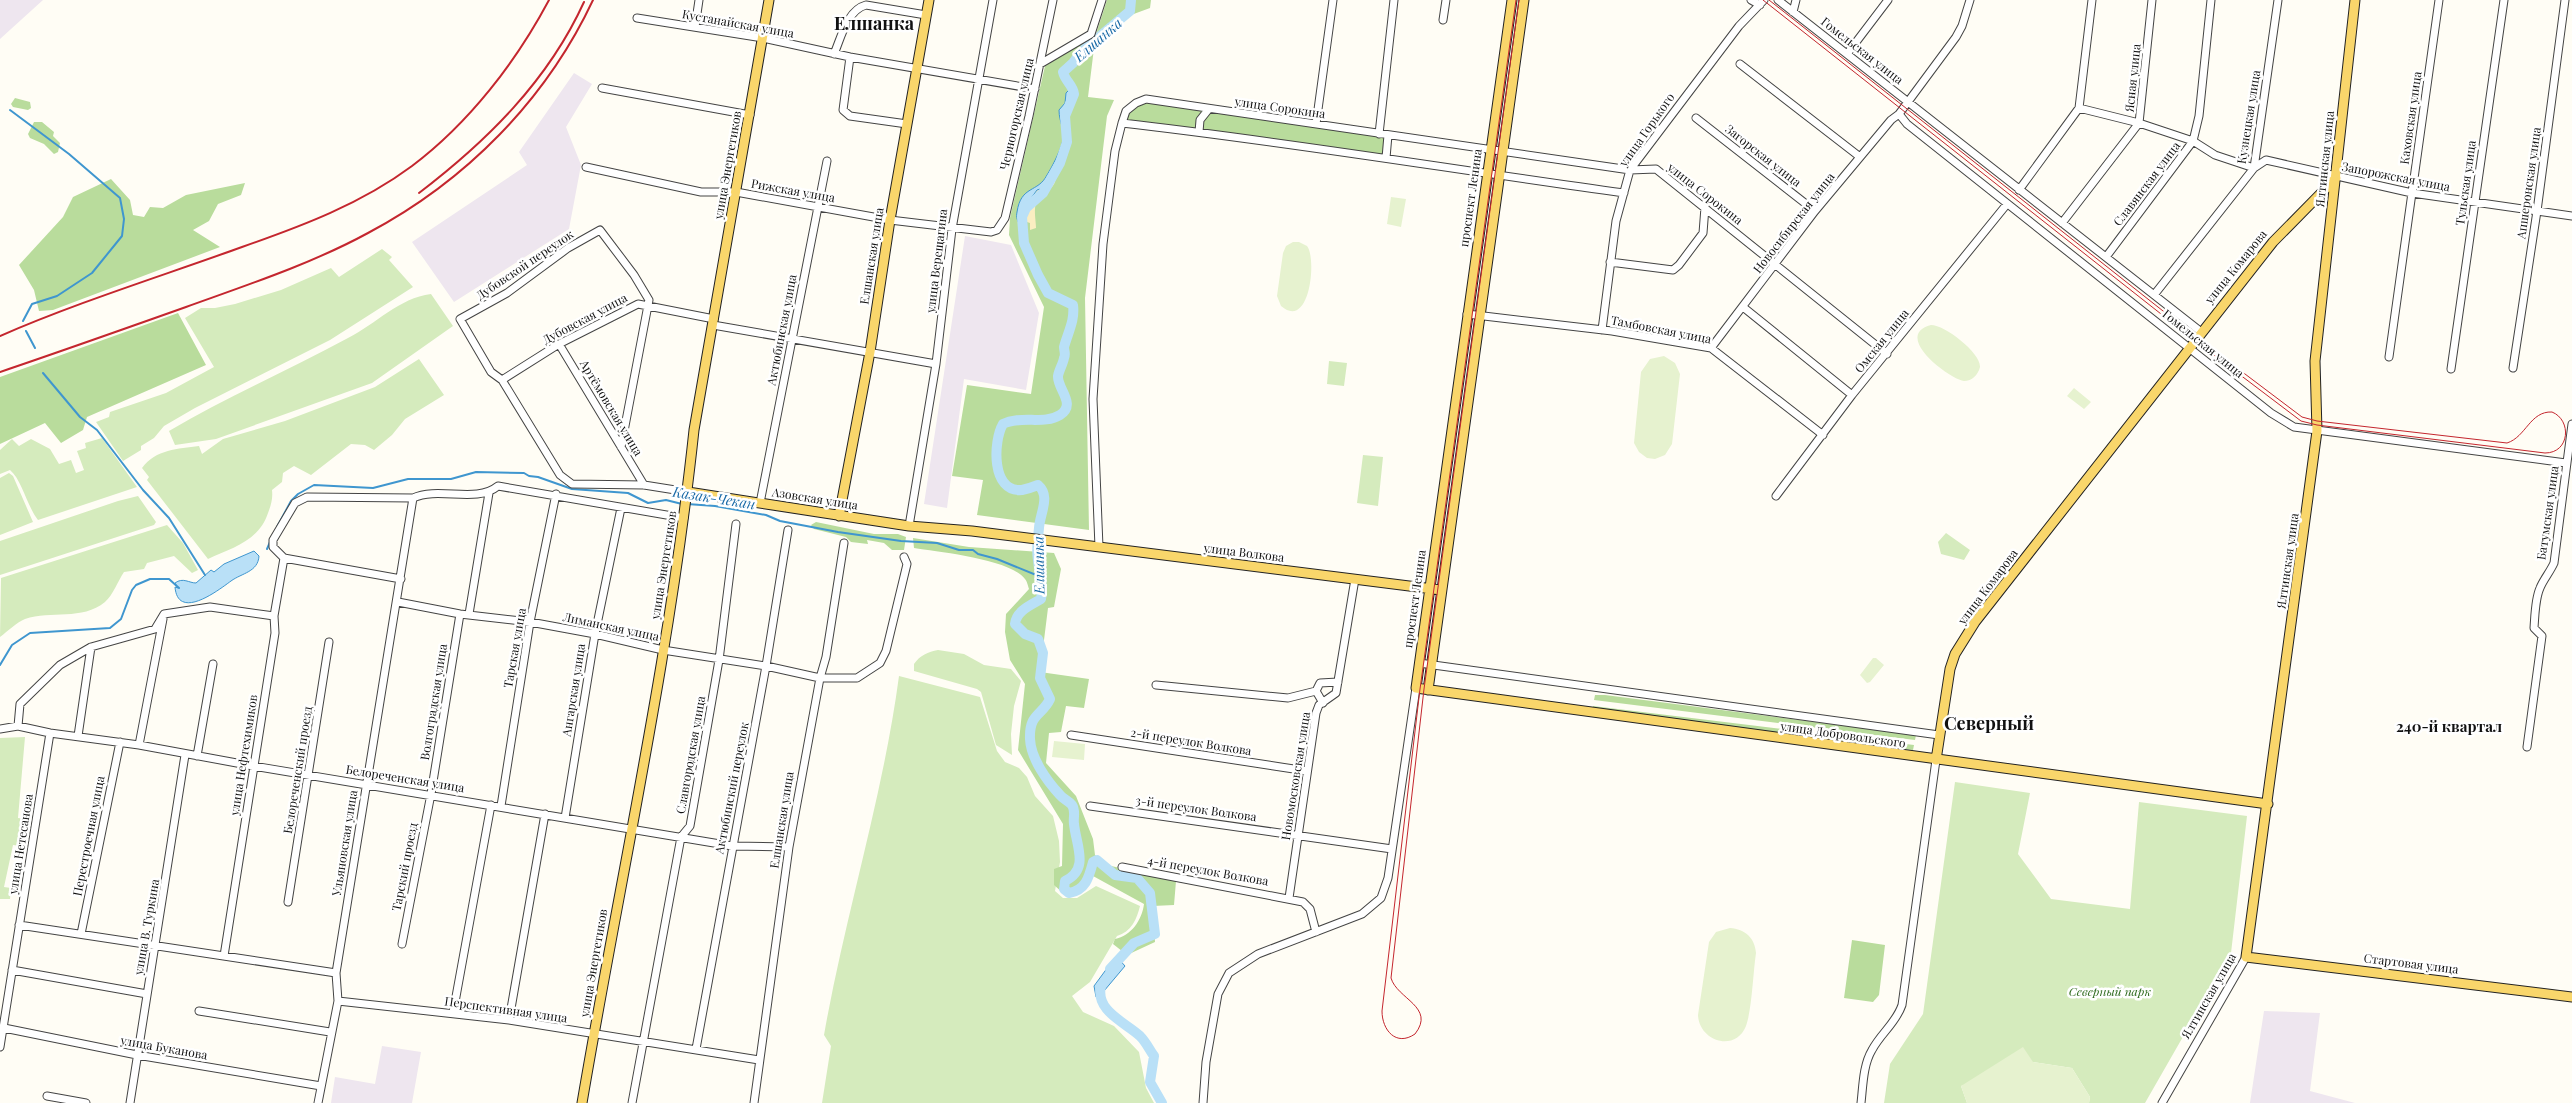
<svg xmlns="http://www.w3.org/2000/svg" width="2572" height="1103" viewBox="0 0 2572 1103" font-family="'Playfair Display',serif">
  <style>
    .industrial { fill: #eee6ef }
    .green { fill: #d5ebbd }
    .forest { fill: #b9dc9c }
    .sand { fill: #fbeec1 }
    .pitch { fill: #e6f2cf }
    .water { fill: #b9e0f7; stroke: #3f96cf }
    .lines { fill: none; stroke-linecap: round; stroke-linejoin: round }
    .stream { stroke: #3f96cf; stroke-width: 2 }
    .river { stroke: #b9e0f7; stroke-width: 10 }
    .minor-casing { stroke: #444; stroke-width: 9 }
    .major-casing { stroke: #222; stroke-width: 11 }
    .minor { stroke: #fff; stroke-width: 7 }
    .major { stroke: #f9d66b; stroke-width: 9 }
    .tram { stroke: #c4262e; stroke-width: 1 }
    .rail { stroke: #c4262e; stroke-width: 2 }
    .labels { text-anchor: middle; stroke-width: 5; stroke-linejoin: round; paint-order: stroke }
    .street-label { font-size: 12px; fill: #111; stroke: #fff }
    .park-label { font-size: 12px; font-style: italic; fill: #2f6b1f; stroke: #fff }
    .water-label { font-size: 14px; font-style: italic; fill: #1768a6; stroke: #fff }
    .quarter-label { font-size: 15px; font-weight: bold; fill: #111; stroke: #fff }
    .district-label { font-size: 18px; font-weight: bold; fill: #111; stroke: #fff }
  </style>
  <rect width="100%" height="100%" fill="#fffdf5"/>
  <path class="industrial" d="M0,0H43L0,39Z
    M574,73L592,84L566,127L581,165L569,229L454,302L412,242L527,165L519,152Z
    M965,236L1011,245L1039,313L1026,390L964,379L947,508L924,504Z
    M2264,1011L2320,1013L2310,1091L2355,1103H2250Z
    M382,1046L421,1052L412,1103H331L335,1077L375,1084Z"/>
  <path class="green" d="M382,249L392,257L389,260L413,287L330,340L195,408L164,426L154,438L141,446V450L123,461L96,422L109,417L110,412L166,393L214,367L185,318L201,308H215L235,304L281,290L331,268L339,277Z
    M431,294L453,326L372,383L216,439L175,445L169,431C227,397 289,370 348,338C376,324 399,298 431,294Z
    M419,359L444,395L405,419L392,435L374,450L365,445L351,444L311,475L294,466L283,473L282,482L272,490C273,499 271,505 268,513C259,541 232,548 208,559L147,480L149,477L142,468C156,449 178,449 199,446L202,454L223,439L285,421L375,387Z
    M1329,361L1347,363L1344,386L1327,384Z
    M102,438L137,487L38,520C27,506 22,480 10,470L0,474V450L12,439L19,446L31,439L50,449L59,464L71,460L76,473L84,470L77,451L86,448L85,443Z
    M1363,455L1383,457L1378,506L1357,503Z
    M9,473L13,476L33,522L0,535V478Z
    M138,496L156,522L154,525L0,575V541L118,501Z
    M167,525L183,543L198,570L192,573L174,556L147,563L144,569L124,572C118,581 113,595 105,602C82,621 51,610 25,619C17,622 8,631 0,637L1,578Z
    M1946,533L1970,550L1964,560L1941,554L1938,542Z
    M938,650L964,654L984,665L1011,669L1021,681L1014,706L1011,734L1012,755L996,745L981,692L977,689L914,671V664C920,655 928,652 938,650Z
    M899,676L980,697L997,751L1005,762L1019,768L1027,777L1035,796L1053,816L1059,841L1060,862L1055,891L1063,898H1077L1096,886L1140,906C1137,919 1131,932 1117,936L1090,982L1072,996L1083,1012L1114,1026L1139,1052L1146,1088L1154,1103H822L831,1046L824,1035C845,915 883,797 899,676Z
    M25,737L18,818L27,819L21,846L13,845L4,887L11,888L10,899H0V738Z
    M1955,782L2030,793L2018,854L2051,899L2130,909L2139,802L2247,816L2231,953L2145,1103H2089L2090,1097L2072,1068L2033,1062L1961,1086L1967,1103H1884L1890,1064L1923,1014Z"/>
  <path class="forest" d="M1107,0H1151L1150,8L1131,15L1095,40L1088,97L1114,100L1107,116L1085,298L1089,530L977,515L983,480L952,476L967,385L1031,394L1044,307L1009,235L1010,218L1045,66L1096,34Z
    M15,98L30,102L31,108L28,110L13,107L11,104Z
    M1146,99L1388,135L1386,158L1122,123L1126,111Z
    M34,122H42L54,132L53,136L60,143L58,152L54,154L44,144L30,138L28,134Z
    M111,179L130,200L133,215L144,217L150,207L163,208L186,195L245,183L241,195L218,204L209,221L193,230L220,247L53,310L39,311L34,290L19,265L63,217L73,197Z
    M178,313L206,365L87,417L83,430L61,443L45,423L0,444V377Z
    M816,522L874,534H898L906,537L904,550H892L884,543L867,540L868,544L851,542L846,537L814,529L811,525Z
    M913,538L969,547L1054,553L1061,569L1054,607L1048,608L1040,672L1089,679L1084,708L1066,706L1061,732L1049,733L1046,763L1076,796L1093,839L1095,855L1107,865L1176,881L1174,905L1153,906L1155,942L1127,955L1113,944L1115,939C1131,936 1142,920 1144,904L1093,876L1079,893L1064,894L1054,885V869L1062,866L1063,824L1018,750L1025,684L1010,660L1005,632L1006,614L1029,589C1028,586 1027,581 1025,579C1010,559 939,552 914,548Z
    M1595,695H1605L1916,735L1915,740L1594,700Z
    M1593,706L1914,745L1913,750L1592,711Z
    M1852,940L1885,945L1879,995L1873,1002L1844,998Z"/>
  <path class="sand" d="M1055,173C1059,190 1043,189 1037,201C1033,208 1036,220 1036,228L1030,230V223L1024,221L1026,217L1024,208L1037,190L1047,187Z"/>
  <path class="pitch" d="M1391,197L1406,199L1401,227L1387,224Z
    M1293,242H1299L1307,246C1317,258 1310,331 1281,306L1277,296L1283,253L1286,246Z
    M1931,325C1945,325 1981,353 1980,367C1978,375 1972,381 1964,381C1951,380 1891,336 1931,325Z
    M1664,356L1675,363L1680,374L1672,444L1665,455L1655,459L1647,458L1639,452L1634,443L1641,372L1650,359Z
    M2074,388L2091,402L2084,409L2067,396Z
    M1873,658H1876L1884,665L1870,682L1867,683L1860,675Z
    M1054,741L1085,744L1084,760L1052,757Z
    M1730,928C1745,929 1755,938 1756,953C1753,973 1752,1009 1746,1026C1735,1053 1699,1041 1698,1015L1709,942L1716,932Z
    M2023,1047L2033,1062L2072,1068L2090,1097L2089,1103H1967L1961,1086Z"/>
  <path class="water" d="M1071,88C1075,95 1073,104 1067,110L1068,133L1058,171L1052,174L1047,187L1037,190L1024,208L1026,217L1024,225L1021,226C1017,221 1016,217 1017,212C1021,185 1038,193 1047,175C1052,167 1059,153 1062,144C1066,130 1059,123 1059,110L1065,103L1066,93Z
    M254,551L259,556C258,572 242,573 231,581C220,589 178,622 175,587L178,588L175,583C183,577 189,583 196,583L211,570L214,572L224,564Z
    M1116,956L1125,966L1104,991L1100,999L1096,997L1094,986Z"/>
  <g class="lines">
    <path class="stream" d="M10,110L69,154L120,198L124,219L122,236L92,273L57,296L32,304L23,321
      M26,331L35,348
      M43,373L80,417L97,430L143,490L169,518L205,575
      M687,504L715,506L766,515L780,521L838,532L901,541L937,543L959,550H973L978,554L997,559L1041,577
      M277,527L291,501L298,494L314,485L373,488L408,479H451L476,472L524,473L529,476L538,477L572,489L628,493L648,503L666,500L682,504
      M267,549L270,542
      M0,665L12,645L30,633L110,628L121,619L132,590L136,585L150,579H169L179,588"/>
    <path class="river" d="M1110,969L1134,943L1155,934L1150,893L1137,878L1115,875L1097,860L1093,862C1089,877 1086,890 1069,893L1064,889L1065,881C1090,869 1076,845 1074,824C1073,817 1076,811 1072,805C1069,801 1063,799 1060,795C1047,781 1031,759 1030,739C1029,713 1042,716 1050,699L1040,678L1043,653L1038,639L1025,634L1015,624C1016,611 1031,605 1041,599C1044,585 1039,573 1038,560C1036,549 1038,539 1039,528C1040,513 1051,496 1038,485C1033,487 1027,489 1022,490C991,493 993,441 1003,424C1021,415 1044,425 1060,415C1077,404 1057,389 1058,376C1059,370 1063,364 1064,358C1066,354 1064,351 1064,347C1068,332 1075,321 1073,305L1048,293L1038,275L1024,243L1022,217L1026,208L1043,193L1060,163L1067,142L1065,116L1074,94C1073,85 1065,81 1063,72L1073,63L1081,52L1130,11L1131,0
      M1101,986C1095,1011 1125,1022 1140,1036C1146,1042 1149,1049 1154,1056L1150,1082L1162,1103"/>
    <defs>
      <path id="minor" d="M1751,0L1760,5
        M1778,0L2200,331
        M1793,12L1796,0
        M637,18L763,38L850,57L1035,89
        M1443,20L1446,0
        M695,27L699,0
        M834,54C841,38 847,10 866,5L926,15
        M1847,54L1888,0
        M850,57L843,110L850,116L907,124
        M1040,64L1091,34L1102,0
        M1740,64L1860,157
        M602,88L750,115
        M2079,108L2139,123L2193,141L2215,155L2254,168L2266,160L2412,193L2572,216
        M1899,114L1907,124L2271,413L2294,427L2566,463
        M1696,118L1815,211
        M1122,123C1290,142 1456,170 1624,193
        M1316,124L1333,0
        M1199,132L1200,120L1208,110
        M1379,134L1394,0
        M1386,158L1388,135
        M586,167L701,192H736L890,220L991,232L997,230L1005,218L1029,116L1053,0
        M2019,190L2079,108L2092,0
        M2062,223L2139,123L2152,0
        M2106,257L2193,141L2199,116L2211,0
        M1610,262L1673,270L1679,265L1703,233L1705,207
        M2154,295L2254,168L2278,0
        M1743,307L1852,395
        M1467,314L1612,331L1711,348L1823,435
        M713,325L936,364
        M1602,330L1616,221L1630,170L1739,26L1764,0
        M559,344L644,485
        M1711,348L1815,211L1891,120L1899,114L1956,37L1962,26L1970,0
        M2389,357L2439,0
        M2513,368L2537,211L2565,0
        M2451,369L2504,0
        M502,380L559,344L638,304L714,319
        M621,447L649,300L634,275L600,230L568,248L507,293L460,319L491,372L502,380L560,475L572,484L644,485L688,492
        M1776,496L1852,395L2007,204
        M760,503L827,161
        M909,526L936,364L952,229L993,0
        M1099,547L1093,399L1103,244L1115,151L1122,123L1126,111L1136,103L1146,99L1630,170L1656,169L1887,354
        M284,558L273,547V540L295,503L307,497L413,498C439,486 476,504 498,486L684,518
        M284,558L401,579
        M398,602L460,614L530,622L595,634L663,650L766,666L820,678H857L880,663L886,651L907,564L904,557
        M469,614L489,493
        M1419,663L1939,735
        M1156,685L1288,698L1316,691
        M1323,703L1316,691L1320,683L1338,682
        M18,726L20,704L60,665L91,647L155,629L164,614L210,607L274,616
        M0,729L18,726L50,733L139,745L253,766L732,846L789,847
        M1071,735L1307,771
        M78,736L91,647
        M139,745L163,619
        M2527,747L2542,636L2534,628C2535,615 2535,599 2540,588C2543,580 2550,572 2554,563L2572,424
        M197,756L213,664
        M501,806L530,622L556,494
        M1090,806L1392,849
        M565,818L595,634L621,508
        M1122,867L1303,902L1310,909L1316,932
        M1289,898L1316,713L1319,705L1336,693L1355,579
        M288,902L329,642
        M19,925L336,973
        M81,934L120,742
        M402,944L431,794L460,614
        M224,956L275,633L274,616L284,558
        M12,970L147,994
        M338,1001L509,1020L759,1060
        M199,1011L330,1032
        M453,1013L491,805
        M509,1020L545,814
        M4,1028L137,1055L321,1086
        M0,1047L50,733
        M696,1049L766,666L788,530
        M47,1096L86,1103
        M130,1103L185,755
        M318,1103L338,1001L336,973L413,498
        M632,1103L681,837L690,826L719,660L736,524
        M754,1103L789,847L820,678L826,657L844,543
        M1203,1103L1206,1062L1218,994L1229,973L1258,954L1362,914L1381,898L1388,878L1416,688
        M1861,1103C1863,1086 1863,1065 1872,1050C1881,1033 1896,1023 1902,1005L1936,760
        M2162,1103L2246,957"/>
      <path id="major" d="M1512,0L1416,688L2268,804
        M2355,0L2315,361L2317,431L2246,957L2572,997
        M688,492L909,526L972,531L1441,590
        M839,516L870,352L890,220L929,0
        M1428,690L1524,0
        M1936,760L1950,669L1955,654L1975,622L2273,242L2336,178
        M582,1103C620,879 670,656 694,430L769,0"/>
    </defs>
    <use href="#minor" class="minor-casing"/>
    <use href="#major" class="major-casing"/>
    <use href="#minor" class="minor"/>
    <use href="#major" class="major"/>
    <path class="tram" d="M1516,0L1420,689L1382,1011C1382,1030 1396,1047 1415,1034C1436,1007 1397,999 1391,978L1424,689L1519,0
      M1763,0L2194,340L2301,421L2317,425L2545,453C2570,453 2572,420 2552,412C2530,411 2526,437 2507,443L2317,421L2302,417L2196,337L1769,0"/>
    <path class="rail" d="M419,193C487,141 548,81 584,2
      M0,336C78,302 162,276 242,247C302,226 361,204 412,166C469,123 516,62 549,0
      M0,372C62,351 124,329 186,307C247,285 311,264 368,233C466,181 546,100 593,0"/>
  </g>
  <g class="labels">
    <g class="street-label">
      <text transform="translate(738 24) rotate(10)" y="4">Кустанайская улица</text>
      <text transform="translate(1862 51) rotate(38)" y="4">Гомельская улица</text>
      <text transform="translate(2133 78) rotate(-84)" y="4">Ясная улица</text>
      <text transform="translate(1280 108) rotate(8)" y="4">улица Сорокина</text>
      <text transform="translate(1017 114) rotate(-77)" y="4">Черногорская улица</text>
      <text transform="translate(2249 117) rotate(-81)" y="4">Кузнецкая улица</text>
      <text transform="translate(2411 118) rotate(-82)" y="4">Каховская улица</text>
      <text transform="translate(1647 130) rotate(-55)" y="4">улица Горького</text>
      <text transform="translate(1763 156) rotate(38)" y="4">Загорская улица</text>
      <text transform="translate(2325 159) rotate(-84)" y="4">Ялтинская улица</text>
      <text transform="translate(728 165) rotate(-80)" y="4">улица Энергетиков</text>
      <text transform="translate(2396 177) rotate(11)" y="4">Запорожская улица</text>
      <text transform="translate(2466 183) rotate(-82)" y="4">Тульская улица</text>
      <text transform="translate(2529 183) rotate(-82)" y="4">Апшеронская улица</text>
      <text transform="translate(2147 184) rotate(-53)" y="4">Славянская улица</text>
      <text transform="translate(793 191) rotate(10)" y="4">Рижская улица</text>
      <text transform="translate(1705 194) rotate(38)" y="4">улица Сорокина</text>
      <text transform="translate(1471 198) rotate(-82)" y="4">проспект Ленина</text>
      <text transform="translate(1794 223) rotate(-52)" y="4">Новосибирская улица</text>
      <text transform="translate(872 256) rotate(-81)" y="4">Елшанская улица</text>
      <text transform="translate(937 261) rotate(-83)" y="4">улица Верещагина</text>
      <text transform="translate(525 265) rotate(-34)" y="4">Дубовской переулок</text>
      <text transform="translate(2236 267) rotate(-51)" y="4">улица Комарова</text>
      <text transform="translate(585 319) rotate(-28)" y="4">Дубовская улица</text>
      <text transform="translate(782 330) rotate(-79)" y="4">Актюбинская улица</text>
      <text transform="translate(1661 330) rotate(11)" y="4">Тамбовская улица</text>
      <text transform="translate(1882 341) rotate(-51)" y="4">Омская улица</text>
      <text transform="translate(2203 344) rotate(39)" y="4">Гомельская улица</text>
      <text transform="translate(611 408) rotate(59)" y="4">Артёмовская улица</text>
      <text transform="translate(815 499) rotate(9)" y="4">Азовская улица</text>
      <text transform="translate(2548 513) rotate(-82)" y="4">Батумская улица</text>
      <text transform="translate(1244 553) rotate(7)" y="4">улица Волкова</text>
      <text transform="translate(2288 561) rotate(-82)" y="4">Ялтинская улица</text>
      <text transform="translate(664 565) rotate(-81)" y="4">улица Энергетиков</text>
      <text transform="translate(1988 587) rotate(-53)" y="4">улица Комарова</text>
      <text transform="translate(1415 599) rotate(-82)" y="4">проспект Ленина</text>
      <text transform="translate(611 627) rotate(12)" y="4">Лиманская улица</text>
      <text transform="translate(515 648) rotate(-80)" y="4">Тарская улица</text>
      <text transform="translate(574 690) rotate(-81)" y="4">Ангарская улица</text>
      <text transform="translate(434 702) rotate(-81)" y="4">Волгоградская улица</text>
      <text transform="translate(1843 735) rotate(8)" y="4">улица Добровольского</text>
      <text transform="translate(1191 742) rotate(9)" y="4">2-й переулок Волкова</text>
      <text transform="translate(244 755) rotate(-81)" y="4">улица Нефтехимиков</text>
      <text transform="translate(691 755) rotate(-80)" y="4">Славгородская улица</text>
      <text transform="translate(298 770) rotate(-81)" y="4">Белореченский проезд</text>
      <text transform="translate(1296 776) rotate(-81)" y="4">Новомосковская улица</text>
      <text transform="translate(405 779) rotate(9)" y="4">Белореченская улица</text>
      <text transform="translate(732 788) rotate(-79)" y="4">Актюбинский переулок</text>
      <text transform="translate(1196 809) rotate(8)" y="4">3-й переулок Волкова</text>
      <text transform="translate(782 820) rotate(-81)" y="4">Елшанская улица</text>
      <text transform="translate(89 836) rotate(-79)" y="4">Перестроечная улица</text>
      <text transform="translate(345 843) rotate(-81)" y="4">Ульяновская улица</text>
      <text transform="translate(21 844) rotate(-81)" y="4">улица Нетесанова</text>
      <text transform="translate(405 867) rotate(-79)" y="4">Тарский проезд</text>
      <text transform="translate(1208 871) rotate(10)" y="4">4-й переулок Волкова</text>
      <text transform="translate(147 927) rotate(-80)" y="4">улица В. Туркина</text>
      <text transform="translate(594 963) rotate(-80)" y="4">улица Энергетиков</text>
      <text transform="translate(2411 964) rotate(7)" y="4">Стартовая улица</text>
      <text transform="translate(2209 996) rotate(-60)" y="4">Ялтинская улица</text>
      <text transform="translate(506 1010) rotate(8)" y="4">Перспективная улица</text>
      <text transform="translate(164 1048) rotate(10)" y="4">улица Буканова</text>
    </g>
    <g class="park-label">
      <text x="2110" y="996">Северный парк</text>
    </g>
    <g class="water-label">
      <text transform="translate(1098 40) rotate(-41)" y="5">Елшанка</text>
      <text transform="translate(714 498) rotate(9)" y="5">Казак-Чекан</text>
      <text transform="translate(1039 565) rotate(-91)" y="5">Елшанка</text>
    </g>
    <g class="quarter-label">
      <text x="2449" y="732">240-й квартал</text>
    </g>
    <g class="district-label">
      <text x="874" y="30">Елшанка</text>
      <text x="1989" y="730">Северный</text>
    </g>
  </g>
</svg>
